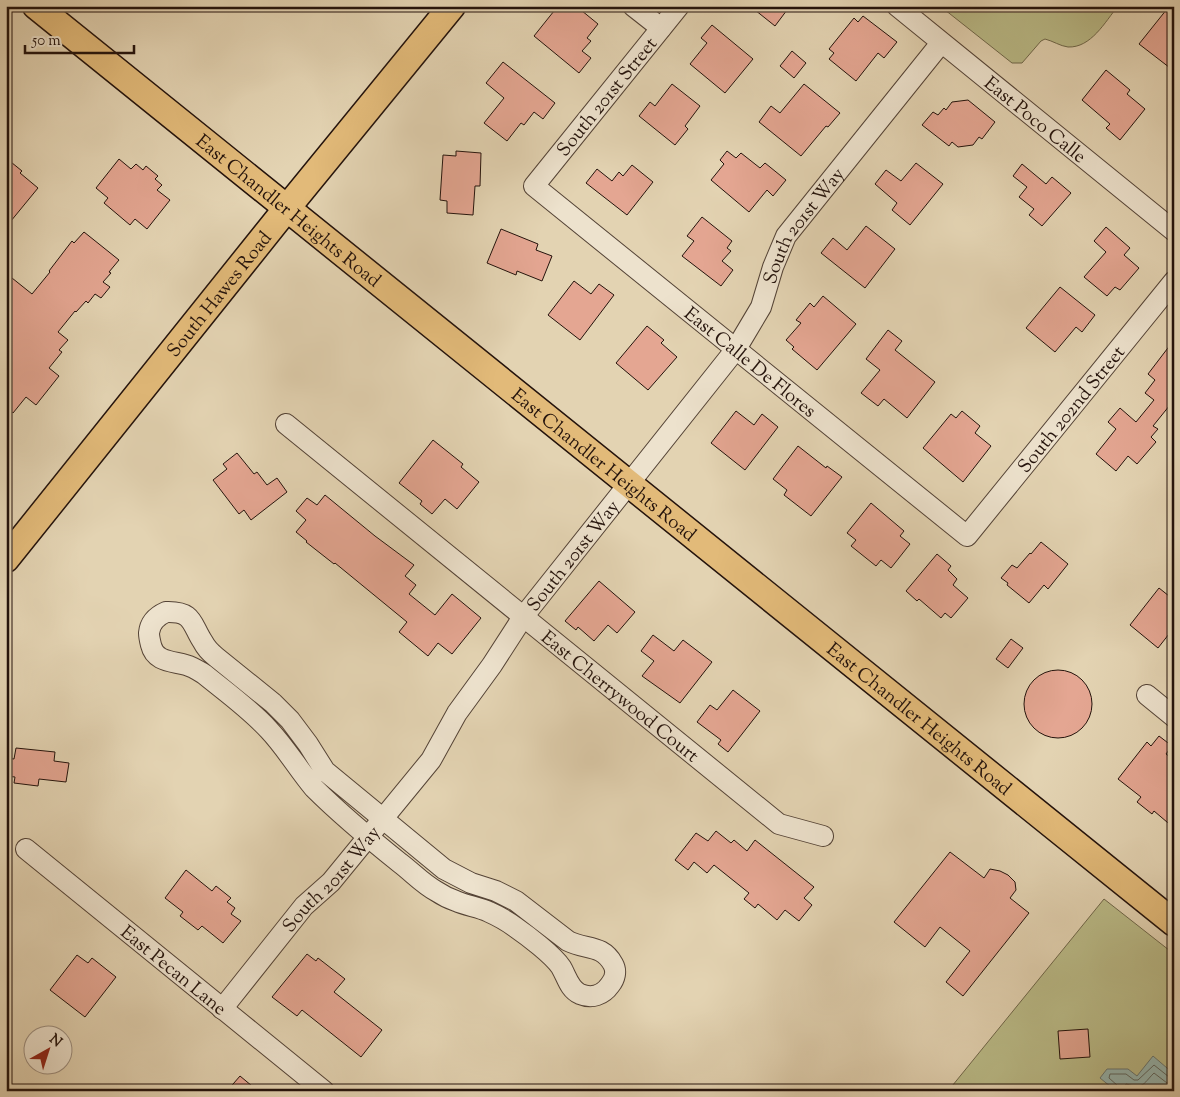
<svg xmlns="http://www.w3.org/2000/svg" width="1180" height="1097" viewBox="0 0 1180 1097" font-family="'Sorts Mill Goudy',serif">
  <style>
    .green { fill: #babb88; stroke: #6f674a }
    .water { fill: #96b7b2; stroke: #687570 }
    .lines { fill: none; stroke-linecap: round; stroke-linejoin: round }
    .shore { stroke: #5d655f; stroke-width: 1 }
    .building { fill: #e4a692; stroke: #24130c }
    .minor-casing { stroke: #544336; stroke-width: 22 }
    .major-casing { stroke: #24130c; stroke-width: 29 }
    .minor { stroke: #ede2cd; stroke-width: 20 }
    .major { stroke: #e2ba79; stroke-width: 26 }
    .labels { text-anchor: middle; stroke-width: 4.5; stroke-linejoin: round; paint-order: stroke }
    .street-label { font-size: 19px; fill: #24130c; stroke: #ede2cd }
  </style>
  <rect width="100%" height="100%" fill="#e3d3b2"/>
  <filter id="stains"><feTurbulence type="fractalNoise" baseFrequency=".004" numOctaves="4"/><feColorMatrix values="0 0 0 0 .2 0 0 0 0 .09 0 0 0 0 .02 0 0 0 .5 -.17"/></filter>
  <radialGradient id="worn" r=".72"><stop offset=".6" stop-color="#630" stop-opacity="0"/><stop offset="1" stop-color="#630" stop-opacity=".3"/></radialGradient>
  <path class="green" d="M940,6H1118C1105,22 1091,48 1068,47C1060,46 1053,41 1045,39L1041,41L1022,63H1012Z
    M1104,899L1174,954V1091H948Z"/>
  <path class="water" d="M1153,1056L1174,1074V1091H1116L1100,1078L1107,1069H1128L1137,1076Z"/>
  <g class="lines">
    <path class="shore" d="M1119,1091L1118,1086L1109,1078L1110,1074H1126L1134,1080H1138L1154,1065L1169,1077H1174
      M1125,1091V1086L1126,1084C1144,1089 1142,1085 1154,1073L1167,1083L1174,1084"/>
  </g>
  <path class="building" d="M558,6H576L598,24L587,38L591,41L582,51L591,58L579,73L534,36Z
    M750,6H790L775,26Z
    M1167,9L1174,15V71L1139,44Z
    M863,16L897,42L884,58L878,53L856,81L829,59L834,53L829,49L854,18L858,22Z
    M712,25L753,59L725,93L690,64L707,43L701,38Z
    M792,51L806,63L794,78L780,66Z
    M503,62L555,103L543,119L534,112L524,125L521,123L507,141L484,123L504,98L486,83Z
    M1106,70L1130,90L1127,94L1145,109L1120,140L1106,128L1110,124L1082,100Z
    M672,84L700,106L685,126L688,129L675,145L639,116L650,102L655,106Z
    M804,84L840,113L828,127L826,126L801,156L759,122L771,106L780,113Z
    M968,100L995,122L982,139L979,137L973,145L958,147L952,142L949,146L922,125L933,112L938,115L944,108L946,110L952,102Z
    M456,151L481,153L480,186H475L473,215L447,213V201L440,200L443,155L456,156Z
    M727,151L736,158L741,153L760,168L765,163L786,180L773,196L767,190L749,212L711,180L724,164L720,160Z
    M6,158L22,171L20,173L38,188L6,227Z
    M119,159L131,169L136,164L143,170L146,166L158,176L155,179L162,185L157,190L170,200L147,229L135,219L130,225L104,203L108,198L96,188Z
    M916,163L943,184L910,225L892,210L897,203L875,184L886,170L901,181Z
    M1022,164L1046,184L1052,177L1071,193L1042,226L1029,215L1034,209L1019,197L1027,187L1013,176Z
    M632,165L653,182L627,215L586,183L597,169L612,181L619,172L623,176Z
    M702,217L732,241L727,248L731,251L722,261L733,270L721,286L682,256L694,241L687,236Z
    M866,226L895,249L865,288L821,253L833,238L847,250Z
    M1106,227L1130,248L1124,255L1139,268L1120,290L1115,287L1107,296L1084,277L1106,252L1094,241Z
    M501,229L538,244L536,250L552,256L542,281L517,271L516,275L487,263Z
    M84,232L119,260L109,272L111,273L103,282L110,287L101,298L95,294L88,303L86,301L76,312L75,311L58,332L68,340L59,350L62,352L49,368L59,376L36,405L26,397L13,413L6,408V285L12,278L32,294L50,272L49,271L72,241L74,243Z
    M574,281L591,294L599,284L614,295L580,340L548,315Z
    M1060,287L1095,315L1082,332L1076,327L1055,352L1026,328Z
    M823,296L856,324L817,370L792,349L794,347L786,340L801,323L796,320L810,303L814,307Z
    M647,326L664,340L661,343L677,357L648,390L616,363Z
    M888,330L902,341L895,350L935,382L907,418L884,399L878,406L861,393L880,370L866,359Z
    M1174,340V400L1153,426L1158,429L1151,437L1156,442L1137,464L1128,456L1116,471L1096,454L1116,429L1108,422L1120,408L1136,422L1154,400L1145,393L1155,380L1148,374Z
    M736,411L754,425L762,414L778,427L745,470L711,443Z
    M962,411L980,426L975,433L991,446L963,482L923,448L951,414L956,418Z
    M433,440L463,464L461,467L479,482L457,509L445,499L432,514L420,504L422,501L399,483Z
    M798,446L826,468L827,466L842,477L811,516L784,495L787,490L773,479Z
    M237,453L254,474L257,472L267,485L277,478L287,492L251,520L244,510L239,514L213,480L227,469L223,464Z
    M325,495L375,536L414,565L405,576L416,585L409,594L435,615L452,594L481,618L452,654L438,643L428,656L399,632L407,622L335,563L334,564L306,542L307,541L296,532L306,520L296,511L307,498L317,505Z
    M871,503L904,531L900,536L910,544L891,568L881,560L876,566L851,546L856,540L847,533Z
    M1041,542L1068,564L1048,589L1044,585L1029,603L1007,585L1008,583L1001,578L1012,565L1017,568L1030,553L1031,554Z
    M937,554L951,566L948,570L957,579L953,585L968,598L951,618L945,613L941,618L919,599L917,601L906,591Z
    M599,581L635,612L617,633L608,625L594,641L578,627L576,630L565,621Z
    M1159,588L1174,600V637L1169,634L1158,648L1130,625Z
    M653,635L674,651L683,640L712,662L680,703L642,676L654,661L641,651Z
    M1011,639L1023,648L1008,668L996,659Z
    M1024 704a34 34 0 1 1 68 0a34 34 0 1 1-68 0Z
    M733,690L760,711L728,752L718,744L721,740L697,722L710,705L717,710Z
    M1159,736L1172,746L1166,754L1174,760V828L1154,811L1152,814L1137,802L1141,797L1118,779L1147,742L1151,746Z
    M16,748L55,752L54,761L69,763L66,782L39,779L38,786L14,783L15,777L6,776V758L14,759Z
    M716,831L731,843L734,840L747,851L755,840L814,887L804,898L812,905L799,921L785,910L777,920L758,904L755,908L744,899L749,893L714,865L707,873L694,862L688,870L675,860L696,833L708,841Z
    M950,852L984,878L990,869L1000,871L1008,875L1015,882L1016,890L1010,898L1029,913L963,996L946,982L970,951L940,927L925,947L894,922Z
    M186,870L212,891L216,886L231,898L227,902L235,908L231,914L241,921L223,943L202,926L198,930L180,916L183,912L165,898Z
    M307,954L316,961L318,958L345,979L334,992L382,1030L361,1057L302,1010L297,1016L272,997Z
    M77,955L88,963L92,958L116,977L85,1017L50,990Z
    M1088,1029L1090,1057L1060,1059L1058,1031Z
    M240,1076L258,1091H227Z"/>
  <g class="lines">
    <defs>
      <g id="minor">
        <path d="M633,6L661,28"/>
        <path id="s1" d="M679,6L534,186L967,536L1174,281"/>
        <path id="s2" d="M897,6L1174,231"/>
        <path id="s3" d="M286,424L779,824L823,836"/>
        <path d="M166,612C194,611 191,624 203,642C206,648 211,653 216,657L273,703L290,720L308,744L325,771L444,869L471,883L496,891L516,901L568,941C586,950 602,944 613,964C617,971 615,979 610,985C603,995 592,999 580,994C569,989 567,977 561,967C553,955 528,936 515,927C507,921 498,916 489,912C479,907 467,906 456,901C450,899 442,895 436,891C423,884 412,872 400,863C370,839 341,815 314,788C298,769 286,748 269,730C250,709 226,692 204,674C199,671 193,667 186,665C172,661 155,662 151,645C150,641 149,637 149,633C150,622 157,616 166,612Z"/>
        <path d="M1147,695L1174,717"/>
        <path id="s4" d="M26,849L324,1091"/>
        <path id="s5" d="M222,1009L304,906L331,882L431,760L457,713L492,665L523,617L736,349L761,307L773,267L786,236L941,43"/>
      </g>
      <g id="major">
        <path id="s6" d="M36,6L1174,923"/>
        <path id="s7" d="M6,559L287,208L452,6"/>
      </g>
    </defs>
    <use href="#minor" class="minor-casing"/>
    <use href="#major" class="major-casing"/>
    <use href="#minor" class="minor"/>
    <use href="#major" class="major"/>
  </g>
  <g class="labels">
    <g class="street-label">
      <text transform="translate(606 96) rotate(-51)" y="7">South 201st Street</text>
      <text dy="7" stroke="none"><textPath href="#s2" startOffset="179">East Poco Calle</textPath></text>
      <text dy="7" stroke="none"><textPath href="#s6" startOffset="325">East Chandler Heights Road</textPath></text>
      <text dy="7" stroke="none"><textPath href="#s5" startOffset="980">South 201st Way</textPath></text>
      <text dy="7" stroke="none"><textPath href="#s7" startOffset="340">South Hawes Road</textPath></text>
      <text dy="7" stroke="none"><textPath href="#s1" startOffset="510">East Calle De Flores</textPath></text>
      <text dy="7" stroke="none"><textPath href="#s1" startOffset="952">South 202nd Street</textPath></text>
      <text dy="7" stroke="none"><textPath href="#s6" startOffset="730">East Chandler Heights Road</textPath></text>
      <text dy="7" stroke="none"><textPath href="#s5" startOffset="575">South 201st Way</textPath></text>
      <text dy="7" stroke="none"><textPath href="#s3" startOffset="431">East Cherrywood Court</textPath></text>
      <text dy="7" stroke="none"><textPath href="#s6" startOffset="1135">East Chandler Heights Road</textPath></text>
      <text dy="7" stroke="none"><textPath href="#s5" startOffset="170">South 201st Way</textPath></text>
      <text dy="7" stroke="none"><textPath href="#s4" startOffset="191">East Pecan Lane</textPath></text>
    </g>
  </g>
  <rect width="1180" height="1097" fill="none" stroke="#e3d3b2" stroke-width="25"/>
  <rect x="8" y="8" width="1165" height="1082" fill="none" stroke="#24130c" stroke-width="2.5"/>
  <rect x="12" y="12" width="1155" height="1072" fill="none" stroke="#24130c"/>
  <g transform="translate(48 1050) rotate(39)"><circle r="24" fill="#ede2cd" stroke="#9d8f80"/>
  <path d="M0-4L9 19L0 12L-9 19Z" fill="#8f2418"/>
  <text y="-8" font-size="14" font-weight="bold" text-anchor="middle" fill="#24130c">N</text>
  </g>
  <path d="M25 45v8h109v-8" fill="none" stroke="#24130c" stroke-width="2.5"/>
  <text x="32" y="45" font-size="15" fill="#24130c" stroke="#ede2cd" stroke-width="4" paint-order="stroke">50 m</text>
  <rect width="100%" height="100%" filter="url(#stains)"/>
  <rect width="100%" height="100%" fill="url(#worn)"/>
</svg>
